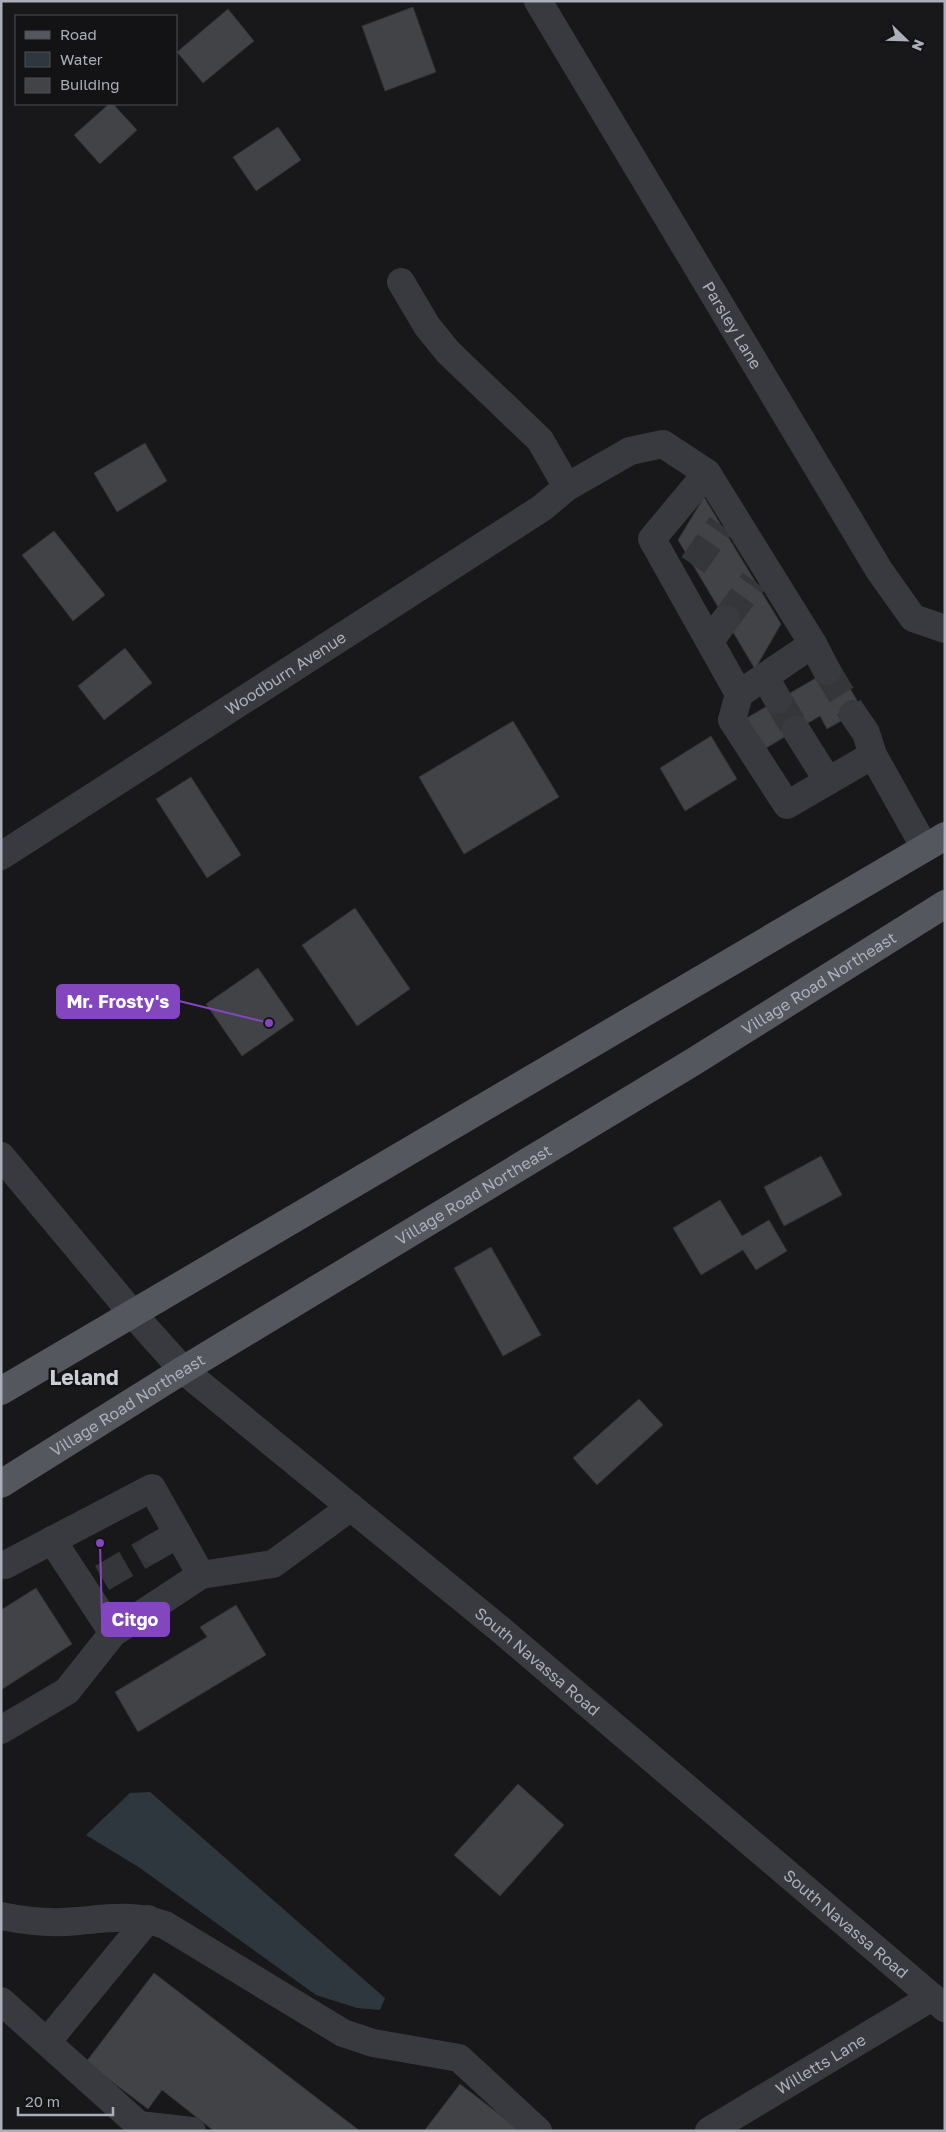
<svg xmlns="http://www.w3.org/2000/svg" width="946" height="2132" viewBox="0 0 946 2132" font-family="'Golos Text',sans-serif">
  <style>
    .water { fill: #2e373e }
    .building { fill: #424347; stroke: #323236 }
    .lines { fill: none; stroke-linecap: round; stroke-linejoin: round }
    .minor-tunnel { stroke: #35363a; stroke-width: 28; stroke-dasharray: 28 14; stroke-linecap: butt }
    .minor { stroke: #393a3f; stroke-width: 28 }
    .major { stroke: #55575e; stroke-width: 28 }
    .labels { text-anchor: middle; stroke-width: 5; stroke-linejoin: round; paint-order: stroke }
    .street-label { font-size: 16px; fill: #aaafb9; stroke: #131315 }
    .district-label { font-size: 21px; font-weight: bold; fill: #cbced5; stroke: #131315 }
    .leader { fill: none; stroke: #8446be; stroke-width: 2 }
    .callout-dot { fill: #8446be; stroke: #131315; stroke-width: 2 }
    .callout { fill: #8446be; stroke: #8446be; stroke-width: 2 }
    .callout-label { font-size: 18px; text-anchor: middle; font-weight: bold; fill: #fff }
  </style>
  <rect width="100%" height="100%" fill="#18181a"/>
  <path class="water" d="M150,1792L385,1998L380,2010L357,2008L316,1995L140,1868L86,1835L130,1793Z"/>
  <path class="building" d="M413,7L436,72L385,91L362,26Z
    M228,9L254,41L203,83L177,52Z
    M109,104H113L137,130L100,164L74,135Z
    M278,127L301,160L256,191L233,157Z
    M145,443L167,481L117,512L94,473Z
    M704,497L781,624L755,669L678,540Z
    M54,531L105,595L73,621L22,555Z
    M125,648L152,683L104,720L78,686Z
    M837,666L862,709L827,729L820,716L761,751L743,720Z
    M513,721L559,797L464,854L419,777Z
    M711,736L737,779L685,811L660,768Z
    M191,777L241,855L207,878L156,799Z
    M355,908L410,989L357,1026L302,945Z
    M258,968L294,1020L242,1056L206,1004Z
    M821,1156L842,1195L784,1226L764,1187Z
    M720,1200L742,1236L769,1220L787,1251L756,1270L743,1250L701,1275L673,1228Z
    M491,1247L541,1335L503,1356L454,1268Z
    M639,1399L663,1425L597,1485L573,1458Z
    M36,1588L72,1644L1,1690V1610Z
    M236,1605L266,1655L138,1732L115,1692L207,1637L200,1627Z
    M518,1784L564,1825L500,1896L454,1855Z
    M154,1973L360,2131H214L162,2090L148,2109L86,2062Z
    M460,2084L521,2131H424Z"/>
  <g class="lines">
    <path class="minor-tunnel" d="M693,565L721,525
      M726,619L754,581
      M827,671L853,714
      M778,700L796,730
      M102,1578L152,1549"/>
    <g class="minor">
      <path id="s1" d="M538,1L879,570L913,618L945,629"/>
      <path d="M401,282L427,326L448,352L540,440L567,487"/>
      <path d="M707,473L652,539L739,694"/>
      <path d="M710,641L726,619"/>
      <path d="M813,644L827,671"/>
      <path d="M765,677L778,700"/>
      <path d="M853,714L866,733L873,755"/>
      <path d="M796,730L828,781"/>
      <path id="s2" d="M1,856L542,508L567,487L630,451L663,444L707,473L813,644L739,694L732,720L787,805L873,755L925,848"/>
      <path id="s3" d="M1,1156L132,1313L183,1370L501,1630L945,2008"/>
      <path d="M52,1540L113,1633"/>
      <path d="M152,1549L178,1534"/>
      <path d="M5,1565L152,1488L201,1575"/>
      <path d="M1,1730L67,1691L113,1633L201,1575L273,1564L351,1507"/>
      <path d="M1,1916C25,1921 53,1924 78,1921C110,1918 134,1914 165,1925L343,2033L373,2043L459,2058L538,2131"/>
      <path d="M1,2001L139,2125L192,2131"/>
      <path d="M47,2042L148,1919"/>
      <path id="s4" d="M709,2131L932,1997"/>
    </g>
    <g class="major">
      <path d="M1,1391L945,836"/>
      <path id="s5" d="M1,1484L183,1370L693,1062L945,904"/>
    </g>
  </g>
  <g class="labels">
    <g class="street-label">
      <text dy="6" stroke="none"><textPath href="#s1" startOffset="378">Parsley Lane</textPath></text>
      <text dy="6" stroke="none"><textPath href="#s2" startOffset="338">Woodburn Avenue</textPath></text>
      <text dy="6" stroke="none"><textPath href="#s5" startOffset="959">Village Road Northeast</textPath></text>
      <text dy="6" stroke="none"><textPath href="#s5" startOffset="554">Village Road Northeast</textPath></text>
      <text dy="6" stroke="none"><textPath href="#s5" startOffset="149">Village Road Northeast</textPath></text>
      <text dy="6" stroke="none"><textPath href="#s3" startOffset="740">South Navassa Road</textPath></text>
      <text dy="6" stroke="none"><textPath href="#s3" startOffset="1145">South Navassa Road</textPath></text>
      <text dy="6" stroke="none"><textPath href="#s4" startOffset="130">Willetts Lane</textPath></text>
    </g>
    <g class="district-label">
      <text x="84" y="1385">Leland</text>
    </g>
  </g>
  <path class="leader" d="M269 1023L179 1001M100 1543L102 1619"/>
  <g class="callout-dot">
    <circle cx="269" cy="1023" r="5"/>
    <circle cx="100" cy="1543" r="5"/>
  </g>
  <g class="callout">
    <rect x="57" y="985" width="122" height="33" rx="5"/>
    <rect x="102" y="1603" width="67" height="33" rx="5"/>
  </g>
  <g class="callout-label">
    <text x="118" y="1008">Mr. Frosty's</text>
    <text x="135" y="1626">Citgo</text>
  </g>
  <rect width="946" height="2132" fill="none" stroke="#aaafb9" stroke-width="5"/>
  <rect x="15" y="15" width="162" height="90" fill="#131315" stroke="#4f5157"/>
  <rect x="25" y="31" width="25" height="8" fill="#55575e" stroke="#4f5157"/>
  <text x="60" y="40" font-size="15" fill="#aaafb9">Road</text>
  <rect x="25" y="52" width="25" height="15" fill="#2e373e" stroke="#4f5157"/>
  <text x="60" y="65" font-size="15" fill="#aaafb9">Water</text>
  <rect x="25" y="78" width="25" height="15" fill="#424347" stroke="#4f5157"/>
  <text x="60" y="90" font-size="15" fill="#aaafb9">Building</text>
  <g transform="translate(906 40) rotate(113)" stroke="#131315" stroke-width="4" paint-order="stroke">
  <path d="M0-4L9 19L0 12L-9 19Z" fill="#aaafb9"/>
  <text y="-8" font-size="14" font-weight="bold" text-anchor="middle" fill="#aaafb9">N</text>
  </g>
  <path d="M18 2107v8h95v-8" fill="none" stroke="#aaafb9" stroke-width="2.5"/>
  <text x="25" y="2107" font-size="15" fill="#aaafb9" stroke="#131315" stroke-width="4" paint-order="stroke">20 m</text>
</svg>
